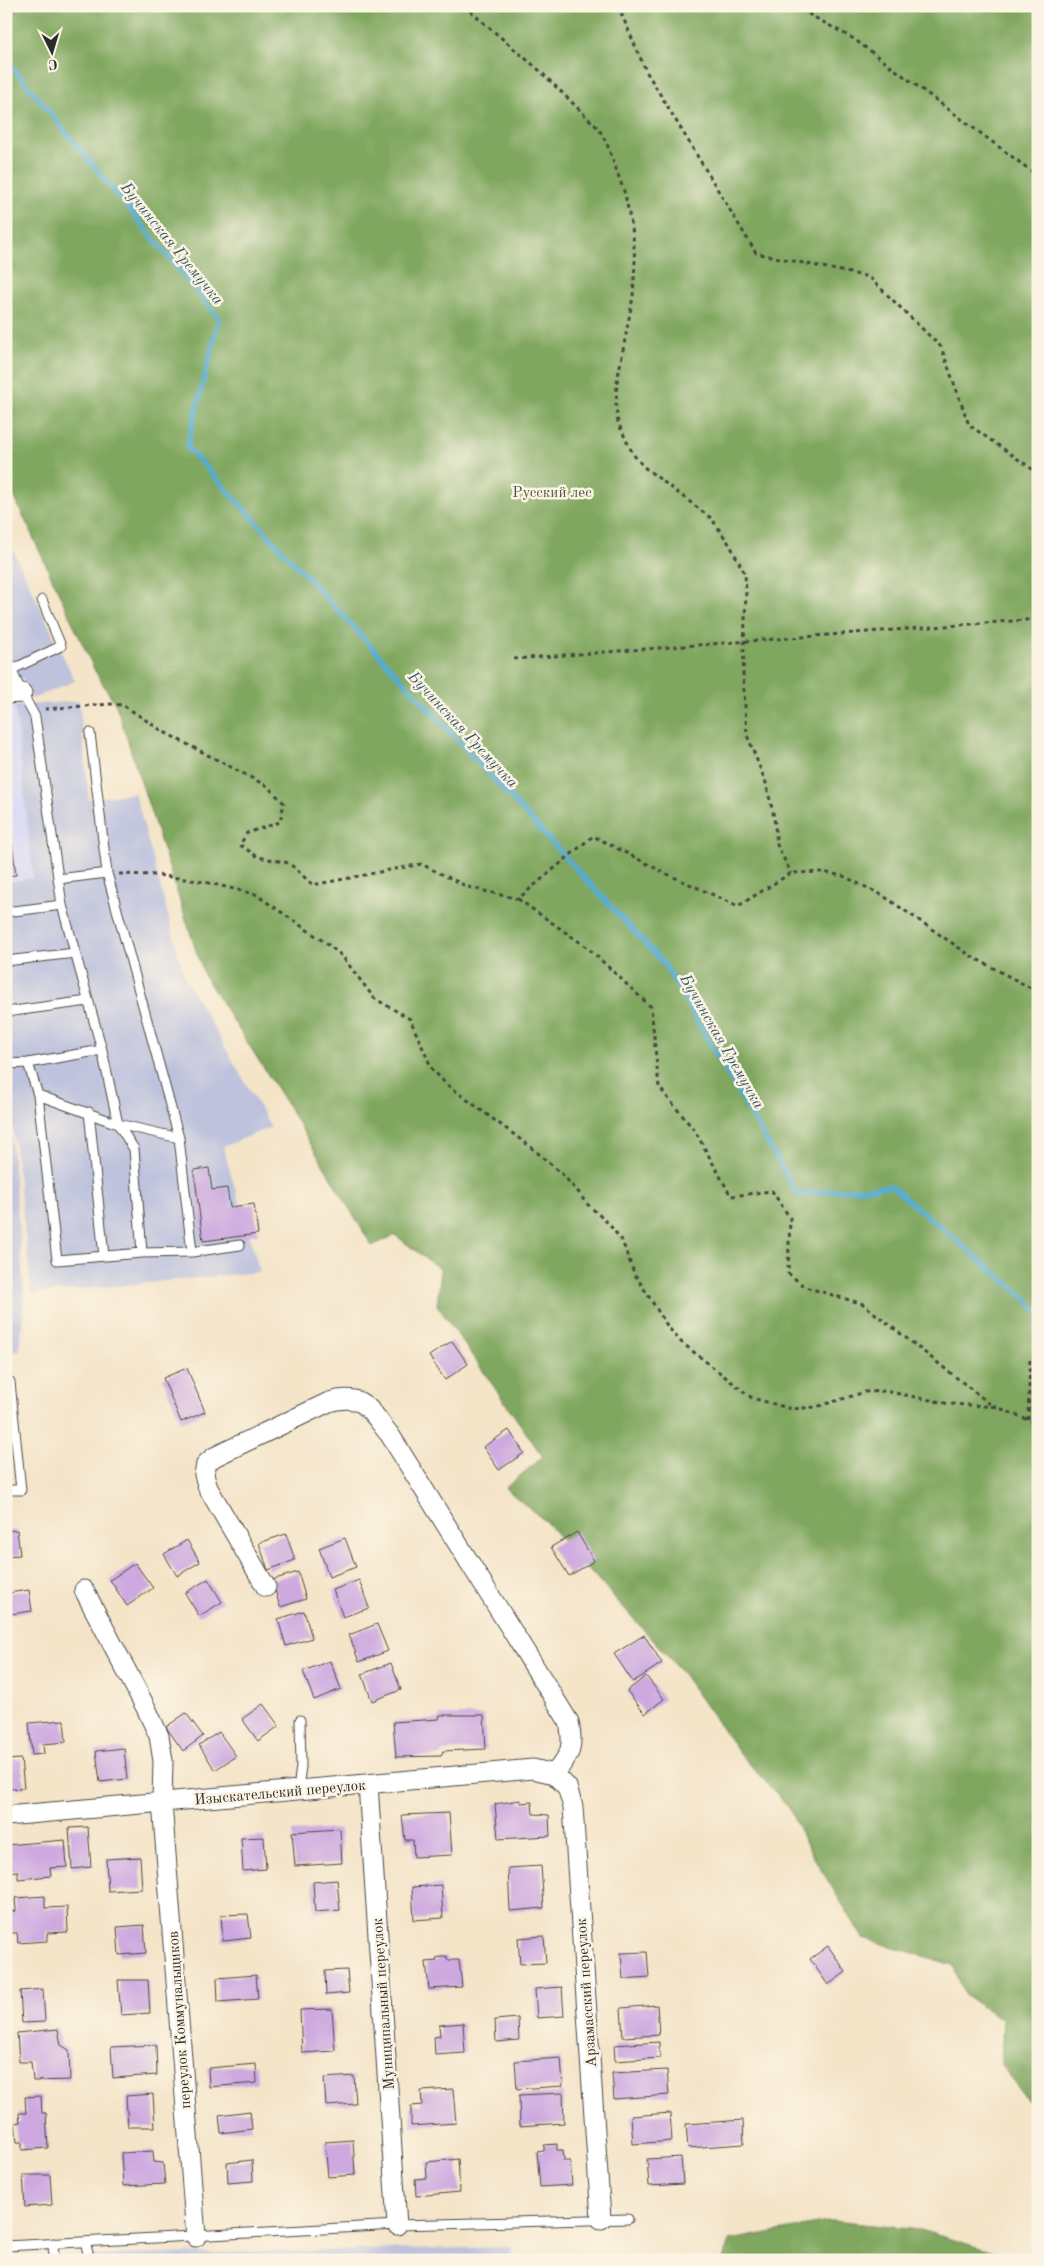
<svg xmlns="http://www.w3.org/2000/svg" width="1044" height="2266" viewBox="0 0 1044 2266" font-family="'Old Standard TT',serif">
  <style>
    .built { fill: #d6d7f8 }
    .industrial { fill: #bec2dd }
    .forest { fill: #80a75e; stroke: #566944 }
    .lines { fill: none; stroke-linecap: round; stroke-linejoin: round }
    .stream { stroke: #54acd1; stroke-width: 5 }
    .building { fill: #cda9e0 }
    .service-casing { stroke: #494743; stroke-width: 11 }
    .minor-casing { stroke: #494743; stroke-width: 21 }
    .path { stroke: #494743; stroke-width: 3; stroke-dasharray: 4 4; stroke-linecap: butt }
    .service { stroke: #fff; stroke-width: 9 }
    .minor { stroke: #fff; stroke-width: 19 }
    .labels { text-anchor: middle; stroke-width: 5; stroke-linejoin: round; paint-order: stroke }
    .park-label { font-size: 15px; fill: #4e583e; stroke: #fcf5e5 }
    .street-label { font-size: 15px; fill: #2b2b2b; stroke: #fcf5e5 }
    .water-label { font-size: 16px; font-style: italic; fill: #395865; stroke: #fcf5e5 }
  </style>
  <rect width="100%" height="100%" fill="#fcf5e5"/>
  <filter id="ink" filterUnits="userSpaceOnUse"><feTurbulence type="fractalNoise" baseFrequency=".02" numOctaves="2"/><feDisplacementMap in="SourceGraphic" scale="10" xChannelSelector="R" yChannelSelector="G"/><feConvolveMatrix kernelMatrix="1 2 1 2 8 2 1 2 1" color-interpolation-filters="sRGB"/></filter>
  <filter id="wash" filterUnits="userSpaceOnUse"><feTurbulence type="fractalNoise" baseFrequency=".0096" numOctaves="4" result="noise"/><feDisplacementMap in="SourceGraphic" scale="20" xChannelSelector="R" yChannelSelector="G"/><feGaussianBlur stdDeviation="1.12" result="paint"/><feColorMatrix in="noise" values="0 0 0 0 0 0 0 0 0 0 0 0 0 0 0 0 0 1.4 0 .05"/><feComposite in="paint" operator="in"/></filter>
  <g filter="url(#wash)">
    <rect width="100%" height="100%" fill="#f4e4c8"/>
    <path class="built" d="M15,706L33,878L6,882V707Z"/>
    <path class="industrial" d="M6,535L75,681L32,699L22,678L6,679Z
      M79,701L89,799L135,793L185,978L271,1127L223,1147L260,1272L32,1294L9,1097H6V882L33,878L15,706Z
      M6,1098H8L24,1291L20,1351L6,1352Z
      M511,2247L514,2260H6V2257Z"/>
    <path class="forest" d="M6,6H1038V2114L1001,2065L1003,2020L965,1996L953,1965L863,1938L808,1848L788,1806L740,1754L681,1671L546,1522L505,1488L543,1457L437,1305L441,1270L395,1235L372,1246L286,1103L204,975L116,705L95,671L6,479Z
      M833,2221L920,2230L1021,2260H724L730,2240Z"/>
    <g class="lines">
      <path class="stream" d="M6,59L219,319L187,447L665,965L797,1194L891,1186L1028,1300L1038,1313"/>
    </g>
    <g id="blocks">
      <path class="building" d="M6,800L16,875L6,876Z
        M209,1168L212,1190L227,1188L230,1207L254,1204L258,1234L203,1241L194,1170Z
        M452,1341L468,1364L445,1380L429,1356Z
        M187,1368L205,1412L181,1422L163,1378Z
        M509,1430L524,1453L499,1470L483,1447Z
        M17,1530L20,1555L7,1556L6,1531Z
        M577,1532L594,1561L569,1576L551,1547Z
        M286,1534L295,1560L268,1570L259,1543Z
        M345,1538L356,1567L329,1577L319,1548Z
        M187,1540L200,1562L177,1576L164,1554Z
        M135,1563L153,1588L127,1606L110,1580Z
        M298,1572L306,1599L280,1607L272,1580Z
        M208,1579L222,1602L199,1616L185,1593Z
        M359,1580L369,1608L343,1617L333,1590Z
        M29,1590L32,1611L11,1614L8,1593Z
        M304,1611L312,1638L286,1646L278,1619Z
        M377,1624L388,1651L359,1662L349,1635Z
        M644,1635L662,1663L633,1682L614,1654Z
        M330,1661L341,1689L314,1700L303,1671Z
        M391,1663L401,1690L372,1701L362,1674Z
        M646,1676L664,1699L645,1714L627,1691Z
        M263,1704L279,1726L258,1741L242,1719Z
        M186,1713L203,1736L183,1751L166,1727Z
        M440,1715H484L486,1749L443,1751L441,1756L396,1757L393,1722L439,1719Z
        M64,1720L66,1742L43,1744L44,1754L32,1755L29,1723Z
        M219,1732L236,1756L215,1770L199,1745Z
        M124,1748L127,1779L100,1782L96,1751Z
        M21,1759L24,1788L6,1789V1760Z
        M520,1800V1803L532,1802L533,1814L549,1815L550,1836L498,1839L495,1804Z
        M449,1813L452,1855L414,1857L413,1840H405L402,1815Z
        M88,1827L91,1867L72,1869L69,1828Z
        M340,1829L342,1863L295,1866L292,1832Z
        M264,1837L266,1869L243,1871L241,1838Z
        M65,1840L67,1867L50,1868L51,1876L18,1879V1871L6,1872V1845Z
        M140,1857L142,1889L108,1891L106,1859Z
        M541,1866L544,1908L510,1911L508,1868Z
        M337,1880L340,1910L315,1912L313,1882Z
        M441,1885L443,1918L414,1920L412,1887Z
        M45,1896V1908L67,1907L68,1932L47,1933V1941L18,1943L17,1933H9L8,1912L16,1911L15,1898Z
        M248,1914L251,1938L223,1941L221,1915Z
        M144,1925L146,1953L119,1955L117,1927Z
        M544,1936L546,1963L520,1964L518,1938Z
        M828,1946L846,1972L828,1985L810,1959Z
        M647,1952L649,1977L623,1979L621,1953Z
        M447,1956V1960H459L462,1987L429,1989L426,1962L437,1961L436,1958Z
        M347,1970L349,1993L326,1995L325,1971Z
        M256,1975L258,1999L218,2002L217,1978Z
        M118,1980H148L150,2013L121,2015Z
        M562,1987L564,2016L537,2018L535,1989Z
        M43,1989L45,2022L22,2023L20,1991Z
        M657,2005L659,2035L623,2037L621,2008Z
        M332,2009L335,2051L302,2053L300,2010Z
        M518,2018L519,2040L496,2042L495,2020Z
        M463,2023L465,2053L435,2055L434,2037L440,2036L439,2025Z
        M58,2029L61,2045L69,2050L70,2080L33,2081L31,2062H19L17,2033Z
        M659,2042L660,2058L615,2061L614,2045Z
        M156,2045L157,2075L113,2078L111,2047Z
        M561,2058L563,2086L517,2089L515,2061Z
        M256,2064L257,2083L209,2087L208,2068Z
        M667,2070L669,2095L614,2099L612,2073Z
        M354,2076L356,2104L326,2106L324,2078Z
        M453,2089L456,2123L411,2126V2106L422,2105L421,2091Z
        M563,2093L564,2123L520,2126L519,2095Z
        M153,2094L155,2127H128L126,2096Z
        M41,2096L42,2113H46L48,2148L22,2150V2142H17L15,2123L20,2122L19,2113H26L25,2097Z
        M250,2111L252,2129L221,2133L219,2115Z
        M670,2113L672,2141L633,2144L631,2116Z
        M743,2120L744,2144L688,2148L686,2124Z
        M353,2140L355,2175L328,2177L325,2142Z
        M557,2144V2150H563L564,2161H570L572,2185L540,2187L537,2152L544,2151V2145Z
        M153,2151L154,2162L163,2163L165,2184L123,2186L121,2153Z
        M681,2157L683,2184L649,2186L647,2159Z
        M458,2159L460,2192L416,2196L415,2179L427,2178L426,2162Z
        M252,2160L253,2181L228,2183L227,2163Z
        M23,2175H50L52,2205L25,2207Z"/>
    </g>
  </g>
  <g filter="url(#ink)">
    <use href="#blocks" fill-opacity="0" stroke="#494743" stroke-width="1"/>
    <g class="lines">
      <defs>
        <path id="service" d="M6,658L22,693L35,717L62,905L102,1050L118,1124L134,1149L142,1253
          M11,670L61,646L42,600
          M90,733L107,873L179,1138L192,1252
          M58,879L107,873
          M6,912L62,905
          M6,961L75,953
          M6,1012L88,1001
          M28,1063L38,1095L118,1124L179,1138
          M6,1064L28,1063L102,1050
          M38,1095L57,1260L142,1253L192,1252L240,1245
          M89,1112L104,1256
          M6,1382H10L21,1490H6
          M298,1789L301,1766L300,1720
          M85,2242L90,2260
          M53,2243L54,2260
          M6,2246L397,2225L628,2219"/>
        <path id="minor" d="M6,694L22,693
          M266,1587L208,1488L204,1475L206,1464L214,1457L329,1402C365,1392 369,1410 390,1435L569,1722C574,1748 571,1754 554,1774
          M84,1590L146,1708L159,1736L163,1761L162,1803L196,2237
          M554,1774L567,1787L573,1807L601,2219
          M368,1784L397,2225
          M6,1816L533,1769L554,1774"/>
      </defs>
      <use href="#service" class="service-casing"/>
      <use href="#minor" class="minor-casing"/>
      <path class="path" d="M464,6L539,70L599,129L607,144L625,194L633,234L635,262L633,297L617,382L616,407L618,423L633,454L644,467L711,518L730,545L745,574L746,592L743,677L747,735L766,783L774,817L777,845L791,873
        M618,6L646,71L756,253L869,277L941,347L969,425L1038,473
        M794,6L854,39L1038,176
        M514,659L1038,619
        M45,709L110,704L123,705L164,732L267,786L284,803L280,822L247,833L240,845L258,857L289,863L313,885L421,864L468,887L518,899L593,836L667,874L738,906L791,873L822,872L843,876L882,895L971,956L1038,992
        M119,874L157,875L205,882L255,894L326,943L342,956L374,998L410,1019L432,1069L446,1084L532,1148L561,1173L580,1194L585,1202L609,1224L622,1241L634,1273L668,1327L681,1342L752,1398L792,1409L816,1407L865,1392L885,1391L950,1404L998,1407
        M518,899L588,948L651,1007L659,1087L695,1131L731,1196L772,1191L790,1218L788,1273L805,1287L863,1304L990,1404L1038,1424
        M1028,1420L1030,1359L1038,1354"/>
      <use href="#service" class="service"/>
      <use href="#minor" class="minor"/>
    </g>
  </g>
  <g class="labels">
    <g class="park-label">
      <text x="552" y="497">Русский лес</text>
    </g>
    <g class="street-label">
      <text transform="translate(280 1792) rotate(-5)" y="5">Изыскательский переулок</text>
      <text transform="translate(586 1993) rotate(-94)" y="5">Арзамасский переулок</text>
      <text transform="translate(383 2004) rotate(-94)" y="5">Муниципальный переулок</text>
      <text transform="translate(179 2020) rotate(-94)" y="5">переулок Коммунальщиков</text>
    </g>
    <g class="water-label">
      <text transform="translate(173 243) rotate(51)" y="6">Бучинская Гремучка</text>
      <text transform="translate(464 729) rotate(47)" y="6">Бучинская Гремучка</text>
      <text transform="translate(723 1041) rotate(60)" y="6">Бучинская Гремучка</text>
    </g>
  </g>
  <rect width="1044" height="2266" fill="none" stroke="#fcf5e5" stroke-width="25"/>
  <g transform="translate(52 52) rotate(175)" stroke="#fcf5e5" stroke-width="4" paint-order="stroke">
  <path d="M0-4L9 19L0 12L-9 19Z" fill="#2b2b2b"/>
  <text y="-8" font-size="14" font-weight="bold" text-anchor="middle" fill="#2b2b2b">С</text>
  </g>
</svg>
